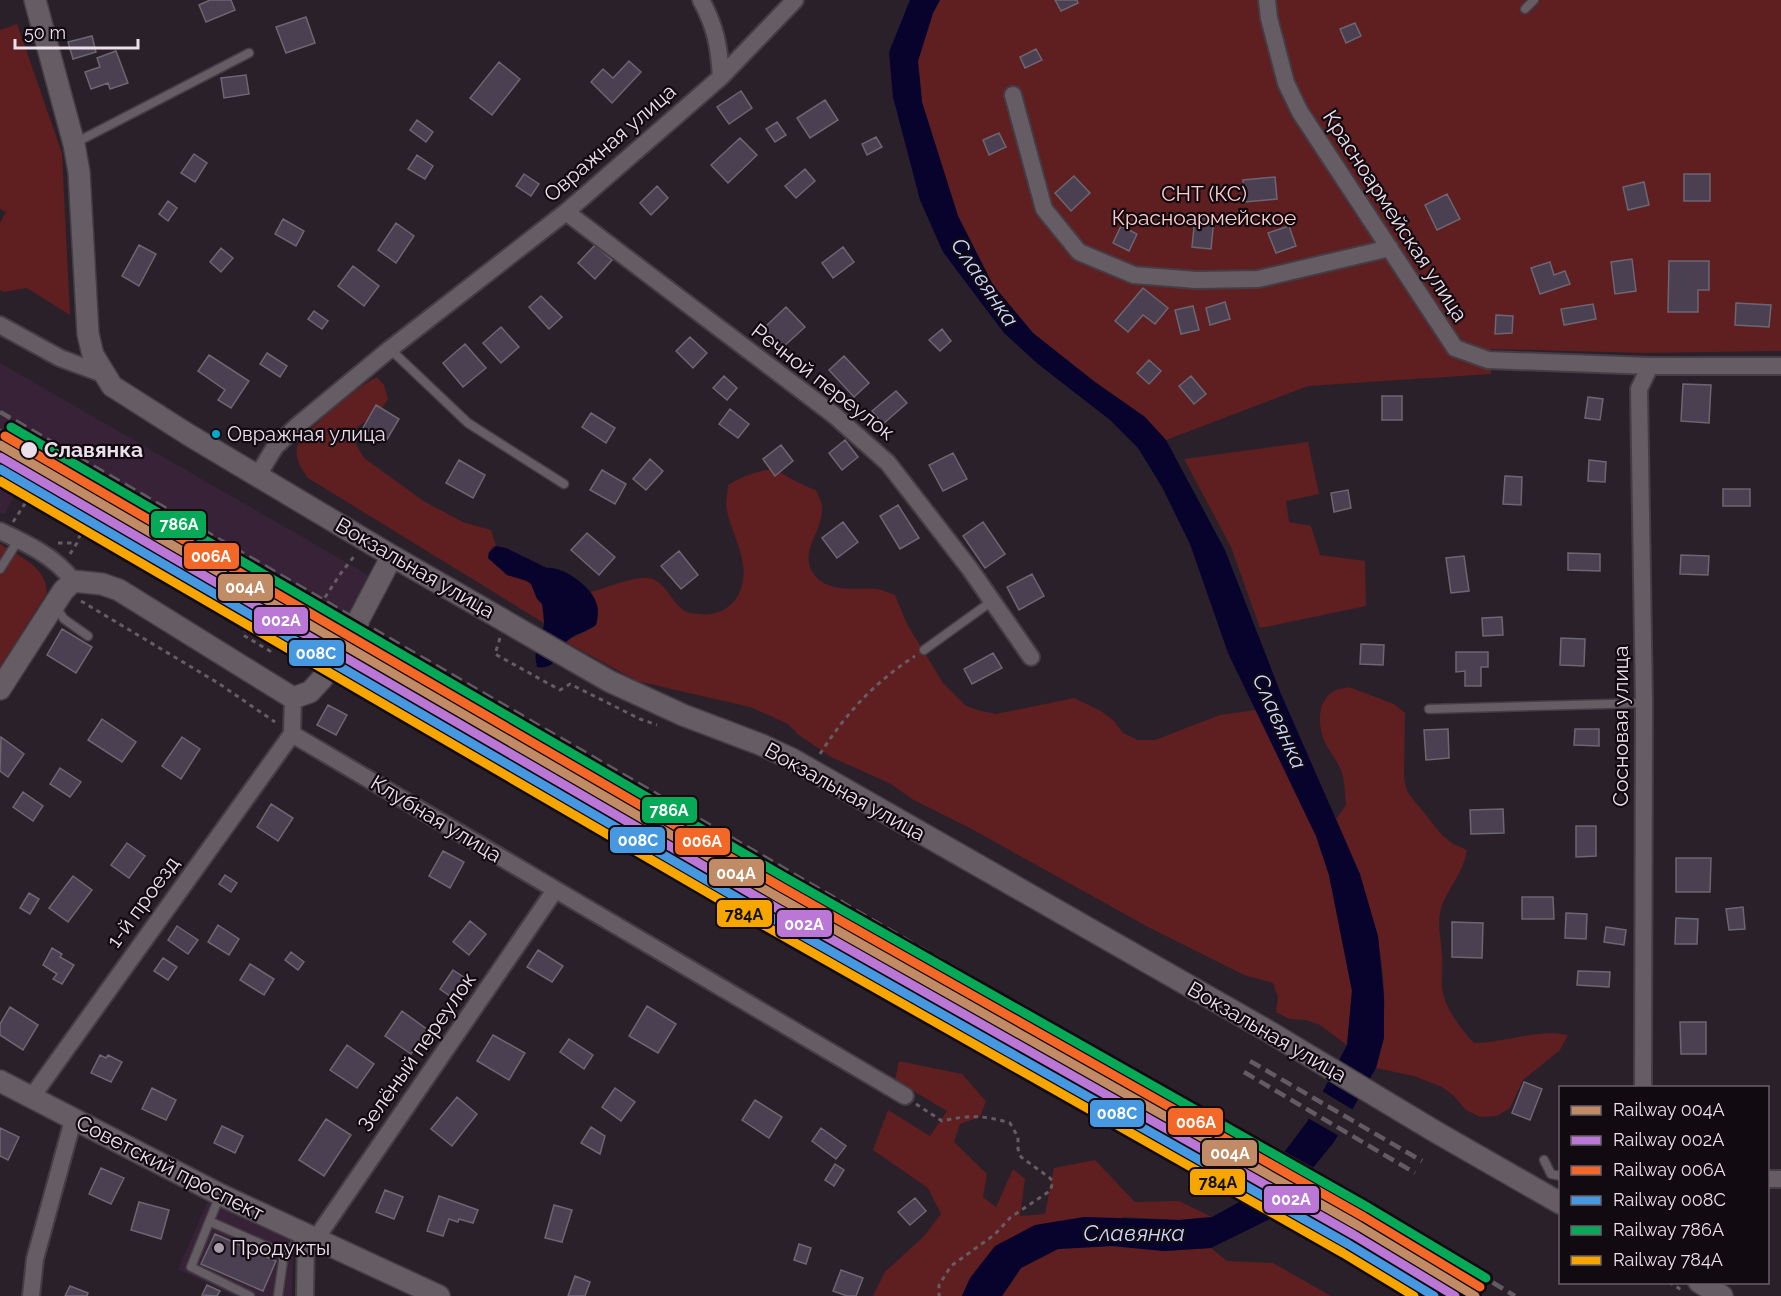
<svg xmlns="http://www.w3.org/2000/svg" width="1781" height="1296" viewBox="0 0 1781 1296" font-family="Raleway,sans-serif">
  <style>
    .built { fill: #382237 }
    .green { fill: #5f1e20 }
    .water { fill: #07032d }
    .pier { fill: #2a202a }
    .building { fill: #4a4052; stroke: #6c6670; stroke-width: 1.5 }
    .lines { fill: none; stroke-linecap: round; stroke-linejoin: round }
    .service-casing { stroke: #453d45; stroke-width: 11 }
    .minor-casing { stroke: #453d45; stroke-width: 20 }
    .tertiary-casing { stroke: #453d45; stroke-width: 24 }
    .path { stroke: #655c64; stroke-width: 3; stroke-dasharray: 4.5 4.5; stroke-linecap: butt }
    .service { stroke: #655c64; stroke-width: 8 }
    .minor { stroke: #655c64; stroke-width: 16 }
    .tertiary { stroke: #655c64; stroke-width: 21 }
    .rail { stroke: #625b61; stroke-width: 4.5; stroke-dasharray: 12 6; stroke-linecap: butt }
    .rail-1-casing { stroke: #120a11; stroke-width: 14 }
    .rail-2-casing { stroke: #120a11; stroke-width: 14 }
    .rail-3-casing { stroke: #120a11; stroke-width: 14 }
    .rail-4-casing { stroke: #120a11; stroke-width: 14 }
    .rail-5-casing { stroke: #120a11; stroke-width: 14 }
    .rail-6-casing { stroke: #120a11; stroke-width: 14 }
    .rail-1 { stroke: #c18c65; stroke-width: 9 }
    .rail-2 { stroke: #ba77d6; stroke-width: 9 }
    .rail-3 { stroke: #f36827; stroke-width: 9 }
    .rail-4 { stroke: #4699e1; stroke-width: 9 }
    .rail-5 { stroke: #06aa56; stroke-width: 9 }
    .rail-6 { stroke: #f7a600; stroke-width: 9 }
    .bus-dot { fill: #00a9ce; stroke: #120a11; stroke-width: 2 }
    .stop-dot { fill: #ebdfea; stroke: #120a11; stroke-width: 2 }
    .poi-dot { fill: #a79ca7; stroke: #120a11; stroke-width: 2 }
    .labels { text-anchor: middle; stroke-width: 4.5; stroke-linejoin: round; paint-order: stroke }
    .bus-label { font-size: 20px; fill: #ebdfea; stroke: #120a11; text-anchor: start }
    .street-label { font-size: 21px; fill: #ebdfea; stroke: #120a11 }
    .park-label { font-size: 21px; fill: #feccc8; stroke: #120a11 }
    .stop-label { font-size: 21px; font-weight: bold; fill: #ebdfea; stroke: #120a11; text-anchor: start }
    .poi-label { font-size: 21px; fill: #ebdfea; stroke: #120a11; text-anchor: start }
    .water-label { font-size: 22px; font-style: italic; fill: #cbd7ff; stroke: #120a11 }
    .line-badge { stroke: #120a11; stroke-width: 2 }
    .badge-label { font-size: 16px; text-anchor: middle; font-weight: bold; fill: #fff }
    .pale-badge-label { font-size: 16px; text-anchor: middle; font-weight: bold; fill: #111 }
  </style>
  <rect width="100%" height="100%" fill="#2a202a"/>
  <path class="built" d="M0,363L368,575L330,657L264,617L259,625L19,487L4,515L0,512Z
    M208,1201L293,1239L292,1296H234L178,1269Z"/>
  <path class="green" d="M940,0H1781V351L1644,353L1491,349V374L1308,386L1166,440L1145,417L1095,382L1033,333L993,285L958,216L922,102L918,61L933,13Z
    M17,24L62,153L70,315L27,288L4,292L0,290V223L6,212L0,209V30Z
    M377,377L384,385L388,399L380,411L355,429L356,444L364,458L425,502L463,522L491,530L496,546L492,547L488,558L507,575L519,577L531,584L542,604L544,623L308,478C302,469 295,459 297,448C300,434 362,383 377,377Z
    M1308,442L1319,494L1286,501L1289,522L1311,526L1320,555L1365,561L1366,606L1260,628L1231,547L1184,459Z
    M773,469C788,476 800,485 816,490C818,496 822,501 822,507C823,532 799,551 813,573C827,594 856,587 877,589C883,590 889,593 895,595L907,624L943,683L966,706L981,711L996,714L1074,698L1101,711L1114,721L1123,733L1138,740H1155L1220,715L1256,710L1316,836L1329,875L1352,991L1347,1045L1320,1025L1306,1020L1290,1019L1276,1012L1278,997L1273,983L1244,975L1150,928L968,827L912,799L891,784L831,757L799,735L788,724L750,707L637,681L566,642C576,635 588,631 596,625C599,612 597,603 591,592C606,588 638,574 653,579C668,586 672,603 685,611C688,613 695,614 699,614C722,617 741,602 743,579C747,553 728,529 726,504C726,498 728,491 728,485C743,476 756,471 773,469Z
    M0,544C19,556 47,567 47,593L0,667Z
    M1349,687L1394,704L1405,713L1404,779L1408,793L1442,835L1453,844L1467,850C1463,874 1448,887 1441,909C1437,924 1441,940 1442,955C1443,966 1441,977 1442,987C1444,1008 1460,1028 1474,1043C1505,1043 1538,1028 1568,1035L1560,1050L1523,1080L1510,1108L1497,1116L1480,1117L1466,1110L1454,1096L1442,1087L1414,1076L1376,1068C1399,979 1371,900 1336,819L1346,805C1345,795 1345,783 1342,773C1339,763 1333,757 1328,748C1318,732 1314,700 1336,690C1340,689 1345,688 1349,687Z
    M899,1061L962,1074L986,1101L980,1117L960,1124L954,1142L987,1174L983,1197L996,1207L1013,1169L1025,1179L1020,1216L1045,1214L1054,1168L1095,1160L1135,1202L1179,1201L1212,1217L1179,1220L1124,1217L970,1278L962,1296H873L885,1272L924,1236L941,1214L928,1188L873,1150L888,1110L930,1136L947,1111L895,1080Z
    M1112,1246L1164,1251L1211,1248L1227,1261L1273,1263L1331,1296H1002L1021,1268L1058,1249Z"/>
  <path class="water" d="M910,0H940L933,13L918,61L922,102L958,216L993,285L1033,333L1095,382L1145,417L1166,440L1225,550L1281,694L1360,874L1378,936L1384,997V1038L1376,1068L1334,1142L1272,1218L1211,1248L1164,1251L1112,1246L1058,1249L1021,1268L1002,1296H962L970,1278L995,1246L1035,1225L1084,1217L1179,1220L1212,1217L1252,1195L1307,1122L1347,1045L1352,991L1329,875L1316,836L1228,653L1190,544L1162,487L1138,448L1110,420L1038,364L1004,333L943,252L920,200L893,97L889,52Z
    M496,546L506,548L547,568C563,566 591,587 596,602C599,609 598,617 596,625C587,632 575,633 567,641C557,652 558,670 537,667C532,645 541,642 544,624C544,618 543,610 542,604L537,599L531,584L527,581L507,575L488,558L489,552Z"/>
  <path class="pier" d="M1320,1090L1355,1111L1341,1137L1306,1117Z
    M1282,1150L1316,1169L1307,1180L1274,1161Z
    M1268,1168L1301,1187L1287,1205L1255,1186Z"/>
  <path class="building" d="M210,0H231L235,10L206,22L199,5Z
    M1055,0H1077L1078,3L1061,11Z
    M306,17L315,43L286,53L276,27Z
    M1355,23L1361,36L1346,43L1340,29Z
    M92,36L96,52L73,59L68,42Z
    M1036,49L1042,60L1025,68L1020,57Z
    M116,51L128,83L110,89L108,83L91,89L85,72L100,67L97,58Z
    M629,61L641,72L612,103L591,82L603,69L613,78Z
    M499,62L520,79L492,115L470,98Z
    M246,75L249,94L224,98L221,78Z
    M741,91L752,108L729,124L717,107Z
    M825,100L838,120L810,138L797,118Z
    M417,120L433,132L426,142L410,130Z
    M777,122L786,135L775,142L766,129Z
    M999,133L1006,147L989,155L983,140Z
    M876,137L882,147L867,155L862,144Z
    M740,138L757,155L728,183L711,165Z
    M194,154L207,163L195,182L181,173Z
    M417,155L433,166L425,179L408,169Z
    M805,169L815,181L796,198L785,186Z
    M524,174L539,184L531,196L516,186Z
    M1684,174H1710V201H1684Z
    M1074,176L1090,193L1071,211L1055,193Z
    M1275,177L1277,199L1245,202L1243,180Z
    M1644,182L1649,205L1628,210L1623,187Z
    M657,186L668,198L651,215L640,203Z
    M1447,194L1460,219L1437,230L1425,205Z
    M168,201L177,208L168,221L159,214Z
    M1195,217L1214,219L1211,249L1192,247Z
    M283,219L304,231L296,246L275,234Z
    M396,223L414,236L396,263L378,250Z
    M1121,226L1137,234L1129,251L1113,243Z
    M1289,226L1296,246L1276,253L1268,233Z
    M139,245L156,254L139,286L122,276Z
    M595,245L612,260L595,279L578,263Z
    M843,247L854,262L833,278L822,263Z
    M221,248L233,258L221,272L210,262Z
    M1632,259L1636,291L1615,294L1611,262Z
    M1669,261H1709V290H1698V312H1668Z
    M1550,262L1554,275L1565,271L1570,284L1540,294L1531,268Z
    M353,266L379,286L364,306L338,286Z
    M1143,288L1168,308L1155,324L1143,315L1128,332L1115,321Z
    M541,296L562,317L549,329L529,307Z
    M1225,302L1230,319L1210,325L1206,308Z
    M1736,303L1771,305L1769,327L1735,325Z
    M1593,304L1596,319L1564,325L1561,309Z
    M1193,306L1199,330L1181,334L1175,310Z
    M786,307L805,327L782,348L764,328Z
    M314,311L328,321L322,329L308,319Z
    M1496,315L1513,316L1512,333L1495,334Z
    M501,327L519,347L501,363L483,343Z
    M942,329L951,341L940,351L929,340Z
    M690,337L707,353L693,368L676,351Z
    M465,344L486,368L463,387L443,363Z
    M267,353L287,366L280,377L260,364Z
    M209,355L249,381L231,408L218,400L225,390L198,371Z
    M844,356L869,383L854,397L829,370Z
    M1149,360L1161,371L1149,384L1137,373Z
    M724,376L737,388L727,400L713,388Z
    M1191,376L1206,394L1194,404L1179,386Z
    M1683,384L1711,385L1709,423L1681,421Z
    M896,391L907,403L883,424L872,411Z
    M1382,396H1402V420H1382Z
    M1588,397L1603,399L1600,420L1585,418Z
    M376,405L399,419L386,441L363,428Z
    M730,409L749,424L738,438L719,424Z
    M591,413L615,428L606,443L582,427Z
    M845,440L858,457L842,470L829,453Z
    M781,445L793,461L775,476L763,459Z
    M953,453L967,479L943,491L929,465Z
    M650,459L663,471L646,490L633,479Z
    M459,460L485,475L473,498L446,483Z
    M1589,460L1606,462L1605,482L1588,481Z
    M602,470L626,484L615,504L590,490Z
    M1505,476L1522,477L1521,505L1503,504Z
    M1723,489H1750V506H1723Z
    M1348,490L1351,508L1334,512L1331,493Z
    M898,505L919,538L900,549L880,516Z
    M843,522L858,542L837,558L822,538Z
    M983,522L1005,554L985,568L963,536Z
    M587,533L615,557L599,575L571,550Z
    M679,551L698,575L681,589L661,566Z
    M1568,553L1600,554V571L1568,570Z
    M1681,555L1709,556L1708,575L1680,574Z
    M1464,556L1469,591L1451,593L1446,558Z
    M1032,574L1044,596L1019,610L1007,587Z
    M1502,617L1503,635L1483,636L1482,618Z
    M62,629L92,647L76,673L47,655Z
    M1561,638L1585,639L1584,666L1560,665Z
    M1361,644L1384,645L1383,665L1360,664Z
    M1456,652H1488V667H1481V686H1465V671L1456,672Z
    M993,653L1002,668L972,684L964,669Z
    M351,677L363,683L357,693L346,687Z
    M328,705L347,715L336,735L317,725Z
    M102,719L136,742L122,762L88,740Z
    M1448,729L1449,758L1426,760L1424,730Z
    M1575,729H1599V746L1574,745Z
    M1,737L24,754L8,777L0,771Z
    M182,737L200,749L181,779L162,766Z
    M60,768L81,782L70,797L50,784Z
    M23,792L43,806L33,821L13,807Z
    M271,804L293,818L278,841L257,827Z
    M1503,809L1504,833L1471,834L1470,810Z
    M1576,826H1596V856L1576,857Z
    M127,843L145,856L129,878L111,865Z
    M443,851L464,862L450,888L429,876Z
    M1676,858H1711L1710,892H1676Z
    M225,875L237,883L231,892L219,884Z
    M73,876L92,890L68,922L49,908Z
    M29,893L39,899L30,914L20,908Z
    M1522,897H1553L1554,919H1522Z
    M1743,907L1745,929L1729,930L1726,909Z
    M1566,913L1587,914L1586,939L1565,938Z
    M1676,918L1698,919L1697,944H1675Z
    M470,921L486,934L469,955L453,942Z
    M1452,922L1483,923L1482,958L1452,957Z
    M218,925L239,939L229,955L208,942Z
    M177,926L198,940L188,954L168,940Z
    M1606,927L1626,930L1624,945L1604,942Z
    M52,948L62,954L60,957L74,965L62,984L53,979L57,974L43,965Z
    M538,950L563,966L552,982L527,967Z
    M291,952L304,962L298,970L285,960Z
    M163,958L177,967L168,980L154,971Z
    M250,964L274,979L264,995L240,980Z
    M453,970L468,980L454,999L440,989Z
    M1578,971L1610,972L1609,987L1577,985Z
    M647,1006L676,1024L658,1053L629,1036Z
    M10,1007L38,1025L23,1050L0,1035V1024Z
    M402,1011L428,1030L411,1054L385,1036Z
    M1680,1022H1706V1054H1681Z
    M493,1035L525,1053L509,1080L477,1061Z
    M569,1039L593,1055L584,1069L560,1052Z
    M347,1045L374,1064L357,1088L330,1070Z
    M100,1055L106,1058L108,1055L122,1062L111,1082L91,1073Z
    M1524,1082L1542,1089L1530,1120L1512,1113Z
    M152,1088L176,1100L166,1120L142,1109Z
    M615,1088L635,1102L621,1121L602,1107Z
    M457,1097L477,1114L452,1146L431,1129Z
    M755,1100L782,1117L769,1138L742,1120Z
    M326,1119L351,1135L324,1176L299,1160Z
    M222,1126L243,1136L235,1153L214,1143Z
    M591,1127L605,1136L600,1154L581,1143Z
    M0,1128L19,1137L8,1160L0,1156Z
    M821,1128L846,1146L836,1159L812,1141Z
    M835,1164L844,1170L834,1186L825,1180Z
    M101,1168L124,1178L111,1204L89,1194Z
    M385,1190L403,1197L394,1219L376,1212Z
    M439,1196L478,1210L473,1223L459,1219L458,1222L449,1219L443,1236L427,1231Z
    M915,1198L926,1211L910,1225L898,1212Z
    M139,1202L169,1210L161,1239L131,1230Z
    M554,1205L572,1210L562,1242L545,1238Z
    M215,1234L276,1261L263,1291L201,1264Z
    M799,1244L811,1248L806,1264L794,1260Z
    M841,1270L863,1278L856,1296H847L833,1291Z
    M575,1276L590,1282L585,1296H568Z
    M207,1285L220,1291L217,1296L202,1295Z
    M70,1286L88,1293L87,1296H65Z"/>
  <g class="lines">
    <defs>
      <path id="service" d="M1525,9L1534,0
        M75,143L249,53
        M390,349L468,423L564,484
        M0,569L19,539
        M54,605L64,619L88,636
        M924,650L992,601
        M1429,709L1644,703
        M1544,1160L1551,1174L1560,1176
        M220,1195L191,1267L250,1296
        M211,1222L284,1254
        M278,1296L284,1254L306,1236"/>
      <path id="minor" d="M701,0C716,28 719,46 721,77
        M1267,0L1269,18L1286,83L1300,112L1455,348L1488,360L1650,366H1781
        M1013,95L1044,209L1079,252L1134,275L1196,280L1258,279L1390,248
        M566,212L834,415L888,463L970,569L1031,657
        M0,325L60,358L103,374
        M258,475L275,447L297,426L390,349L566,212L721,77L795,0
        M0,531C26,543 56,557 73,581
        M292,734L905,1096
        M292,734L293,698
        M1643,1088L1644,703L1639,389L1650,366
        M31,1098L292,734
        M1768,1179H1781
        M315,1240L555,890
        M31,1296L35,1259L73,1120
        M305,1296L306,1236"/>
      <path id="tertiary" d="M35,0L74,144L79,172L88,334L93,355L112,386L189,435L392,556L609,681L683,715L762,745L792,759L1268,1031L1436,1132L1560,1203
        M0,689L63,591L73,581L102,584L119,590L293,698L310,692L321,680L340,655L392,556
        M0,1081L221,1195L439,1296
        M1699,1282L1722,1296"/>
    </defs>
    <use href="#service" class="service-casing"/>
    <use href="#minor" class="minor-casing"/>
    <use href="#tertiary" class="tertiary-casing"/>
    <path class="path" d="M0,430L316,611
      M0,470L259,618L251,621L243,635L270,651L278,637L296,648L310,626L316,611L341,573L356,554
      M13,522L26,502L35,508L38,502L73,524L78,515
      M58,543H76
      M70,554L77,543L86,519
      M81,601L218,683L275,722
      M500,638L495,654L560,690L570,684L640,719L657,725
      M820,754C846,713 875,682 915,656
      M916,1104L942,1121C968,1115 984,1115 1010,1123L1018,1137V1149L1021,1157L1050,1178L1053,1182L1050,1191L1011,1217L994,1235L951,1266L939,1285V1296
      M1669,1282L1683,1291"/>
    <use href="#service" class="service"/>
    <use href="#minor" class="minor"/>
    <use href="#tertiary" class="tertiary"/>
    <path class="rail" d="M0,412L1217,1121L1361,1203L1515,1296
      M1250,1061L1422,1161
      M1244,1072L1415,1173"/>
    <defs>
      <path id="rail-1" d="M0,445L776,896L1359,1226L1475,1296"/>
      <path id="rail-2" d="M0,457L771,905L1354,1235L1455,1296"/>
      <path id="rail-3" d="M5,436L781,887L1364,1217L1480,1287"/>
      <path id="rail-4" d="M0,469L765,914L1348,1244L1434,1296"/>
      <path id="rail-5" d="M11,427L786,878L1369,1208L1486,1278"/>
      <path id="rail-6" d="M0,481L760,923L1343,1253L1414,1296"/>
    </defs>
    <use href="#rail-1" class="rail-1-casing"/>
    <use href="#rail-2" class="rail-2-casing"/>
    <use href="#rail-3" class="rail-3-casing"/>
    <use href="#rail-4" class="rail-4-casing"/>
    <use href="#rail-5" class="rail-5-casing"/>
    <use href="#rail-6" class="rail-6-casing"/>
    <use href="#rail-1" class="rail-1"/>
    <use href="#rail-2" class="rail-2"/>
    <use href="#rail-3" class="rail-3"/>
    <use href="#rail-4" class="rail-4"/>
    <use href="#rail-5" class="rail-5"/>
    <use href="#rail-6" class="rail-6"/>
  </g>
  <circle class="bus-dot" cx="216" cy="434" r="5"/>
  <circle class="stop-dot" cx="29" cy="450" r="9"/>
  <circle class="poi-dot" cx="219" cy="1248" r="6"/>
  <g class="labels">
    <g class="bus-label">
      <text x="227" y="441">Овражная улица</text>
    </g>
    <g class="street-label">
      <text transform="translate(610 143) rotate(-41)" y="7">Овражная улица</text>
      <text transform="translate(1395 216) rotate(57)" y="7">Красноармейская улица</text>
      <text transform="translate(823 382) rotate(38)" y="7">Речной переулок</text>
      <text transform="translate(415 568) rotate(30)" y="7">Вокзальная улица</text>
      <text transform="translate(1621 726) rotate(-90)" y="7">Сосновая улица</text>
      <text transform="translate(845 792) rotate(29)" y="7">Вокзальная улица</text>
      <text transform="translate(436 819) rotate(31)" y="7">Клубная улица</text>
      <text transform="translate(143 902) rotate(-54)" y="7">1-й проезд</text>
      <text transform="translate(1267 1032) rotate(30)" y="7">Вокзальная улица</text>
      <text transform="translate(417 1052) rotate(-55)" y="7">Зелёный переулок</text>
      <text transform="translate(170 1168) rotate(27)" y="7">Советский проспект</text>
    </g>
    <g class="park-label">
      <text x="1204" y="201">СНТ (КС)<tspan x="1204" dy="24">Красноармейское</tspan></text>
    </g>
    <g class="stop-label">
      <text x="44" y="457">Славянка</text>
    </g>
    <g class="poi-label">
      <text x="231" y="1255">Продукты</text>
    </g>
    <g class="water-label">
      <text transform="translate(985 282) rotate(56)" y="8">Славянка</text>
      <text transform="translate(1280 721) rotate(66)" y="8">Славянка</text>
      <text x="1134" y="1241">Славянка</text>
    </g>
  </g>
  <g class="line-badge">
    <rect x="150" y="510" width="57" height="29" rx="6" fill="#06aa56"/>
    <rect x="183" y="542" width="57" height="28" rx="6" fill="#f36827"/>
    <rect x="217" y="573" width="57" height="29" rx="6" fill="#c18c65"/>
    <rect x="253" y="606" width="56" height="29" rx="6" fill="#ba77d6"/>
    <rect x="288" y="639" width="57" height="28" rx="6" fill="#4699e1"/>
    <rect x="641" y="796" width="57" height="28" rx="6" fill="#06aa56"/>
    <rect x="609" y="826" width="57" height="28" rx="6" fill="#4699e1"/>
    <rect x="674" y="827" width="57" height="29" rx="6" fill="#f36827"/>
    <rect x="708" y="858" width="57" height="29" rx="6" fill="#c18c65"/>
    <rect x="716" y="899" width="57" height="29" rx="6" fill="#f7a600"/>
    <rect x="776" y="909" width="57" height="29" rx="6" fill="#ba77d6"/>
    <rect x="1089" y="1099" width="56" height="29" rx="6" fill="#4699e1"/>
    <rect x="1167" y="1107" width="57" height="29" rx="6" fill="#f36827"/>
    <rect x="1201" y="1139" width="57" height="28" rx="6" fill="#c18c65"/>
    <rect x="1189" y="1168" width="57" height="28" rx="6" fill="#f7a600"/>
    <rect x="1263" y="1185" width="57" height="29" rx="6" fill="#ba77d6"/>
  </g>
  <g class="badge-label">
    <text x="179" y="530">786А</text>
    <text x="211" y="562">006А</text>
    <text x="245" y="593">004А</text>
    <text x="281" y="626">002А</text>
    <text x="316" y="659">008С</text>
    <text x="669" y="816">786А</text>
    <text x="638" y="846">008С</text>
    <text x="702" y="847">006А</text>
    <text x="736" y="879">004А</text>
    <text x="804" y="930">002А</text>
    <text x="1117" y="1119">008С</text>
    <text x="1196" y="1128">006А</text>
    <text x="1230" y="1159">004А</text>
    <text x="1291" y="1205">002А</text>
  </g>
  <g class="pale-badge-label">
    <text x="744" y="920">784А</text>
    <text x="1218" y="1188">784А</text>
  </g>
  <rect x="1559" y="1086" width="210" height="198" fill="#120a11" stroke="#695f68" stroke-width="1.5"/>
  <rect x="1571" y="1106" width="30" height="9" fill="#c18c65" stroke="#695f68" stroke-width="1.5"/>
  <text x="1613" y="1116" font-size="18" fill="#ebdfea">Railway 004А</text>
  <rect x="1571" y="1136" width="30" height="9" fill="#ba77d6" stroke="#695f68" stroke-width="1.5"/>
  <text x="1613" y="1146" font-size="18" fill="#ebdfea">Railway 002А</text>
  <rect x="1571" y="1166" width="30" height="9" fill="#f36827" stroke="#695f68" stroke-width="1.5"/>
  <text x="1613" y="1176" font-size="18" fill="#ebdfea">Railway 006А</text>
  <rect x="1571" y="1196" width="30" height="9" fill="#4699e1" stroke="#695f68" stroke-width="1.5"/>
  <text x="1613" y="1206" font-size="18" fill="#ebdfea">Railway 008С</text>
  <rect x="1571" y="1226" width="30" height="9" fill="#06aa56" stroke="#695f68" stroke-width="1.5"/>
  <text x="1613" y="1236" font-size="18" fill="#ebdfea">Railway 786А</text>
  <rect x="1571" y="1256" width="30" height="9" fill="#f7a600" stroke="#695f68" stroke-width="1.5"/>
  <text x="1613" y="1266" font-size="18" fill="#ebdfea">Railway 784А</text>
  <path d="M15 39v9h123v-9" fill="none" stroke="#ebdfea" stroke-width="3"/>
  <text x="24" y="39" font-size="18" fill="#ebdfea" stroke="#120a11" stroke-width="4.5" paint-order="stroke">50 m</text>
</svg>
